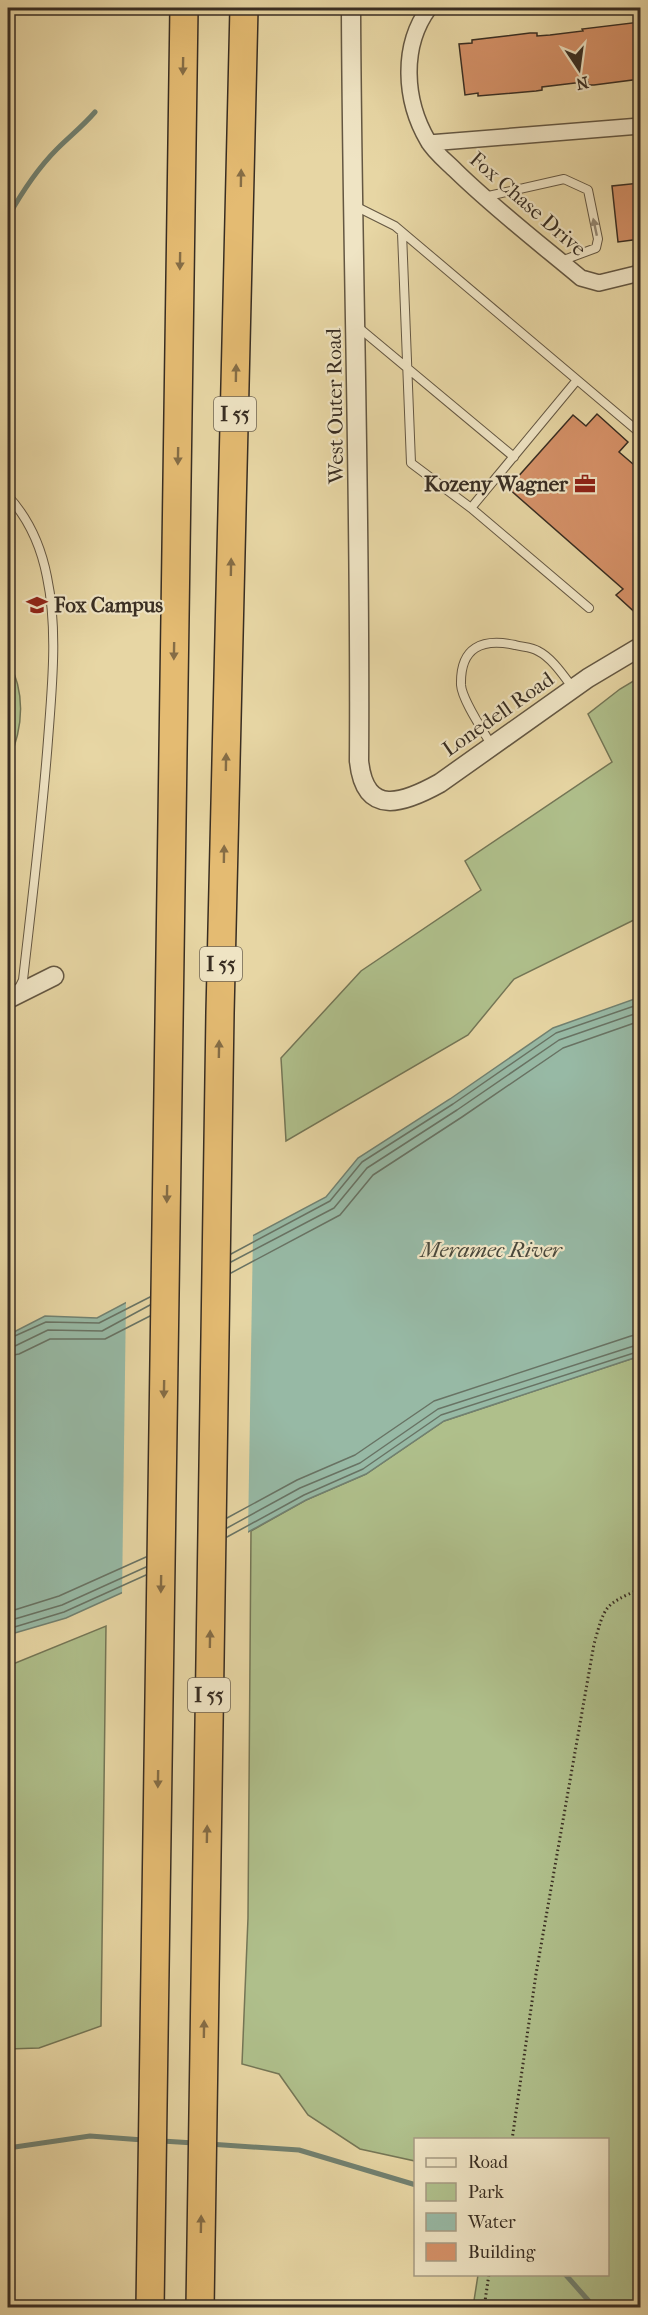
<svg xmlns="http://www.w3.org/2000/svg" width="648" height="2315" viewBox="0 0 648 2315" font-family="'IM FELL French Canon',serif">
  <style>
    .green { fill: #afbf8b; stroke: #747656; stroke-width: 1.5 }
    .water { fill: #97b9a5; stroke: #718171; stroke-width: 1.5 }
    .pier { fill: #e7d6a4 }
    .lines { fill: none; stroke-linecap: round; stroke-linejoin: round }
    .shore { stroke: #687364; stroke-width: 1.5 }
    .stream { stroke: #718171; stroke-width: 5 }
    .building { fill: #d59168; stroke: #382d22; stroke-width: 1.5 }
    .service-casing { stroke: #645742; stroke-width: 10 }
    .minor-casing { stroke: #645742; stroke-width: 18 }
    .tertiary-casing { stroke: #645742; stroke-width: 21 }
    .motorway-casing { stroke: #382d22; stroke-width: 30 }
    .path { stroke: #382d22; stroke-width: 3; stroke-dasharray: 1.5 3; stroke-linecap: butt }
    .service { stroke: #efe4c4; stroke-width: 8 }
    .minor { stroke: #efe4c4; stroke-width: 15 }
    .tertiary { stroke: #efe4c4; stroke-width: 18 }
    .motorway { stroke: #e4bb72; stroke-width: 27 }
    .oneway { fill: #856d46 }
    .oneway2 { fill: #948873 }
    .labels { text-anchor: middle; stroke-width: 4.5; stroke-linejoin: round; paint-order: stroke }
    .shield { fill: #efe4c4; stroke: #6f6453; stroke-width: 1.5 }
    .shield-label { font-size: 20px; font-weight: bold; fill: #382d22 }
    .street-label { font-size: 21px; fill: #382d22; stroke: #efe4c4 }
    .poi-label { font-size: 21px; font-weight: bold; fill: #382d22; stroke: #efe4c4; text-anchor: end }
    .water-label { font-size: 22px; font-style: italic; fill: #4b493c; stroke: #efe4c4 }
  </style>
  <rect width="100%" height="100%" fill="#e7d6a4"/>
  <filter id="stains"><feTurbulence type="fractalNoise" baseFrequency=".00333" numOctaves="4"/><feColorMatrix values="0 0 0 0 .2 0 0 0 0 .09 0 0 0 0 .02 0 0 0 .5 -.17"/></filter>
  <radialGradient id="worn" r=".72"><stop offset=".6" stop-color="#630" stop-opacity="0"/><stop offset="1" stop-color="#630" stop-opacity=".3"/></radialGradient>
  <path class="green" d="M8,660C26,693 23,729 8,763Z
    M640,677V917L514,979L468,1035L286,1141L281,1058L361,971L481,890L465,861L612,762L588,714L620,689Z
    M640,1356V2307H473L478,2275L608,2274V2140H416L415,2161L360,2149L308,2115L279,2074L242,2064L248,1918L251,1531L306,1500L366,1474L444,1421Z
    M106,1626L101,2026L39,2048L8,2049V1666Z"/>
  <path class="water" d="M640,997V1356L444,1421L366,1474L306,1500L212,1552L66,1618L8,1635V1335L45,1316L97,1318L326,1197L358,1158L450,1099L553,1028Z"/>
  <path class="pier" d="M253,1232L248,1535L213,1555L122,1596L126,1299Z"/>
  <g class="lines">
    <path class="shore" d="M231,1254L330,1201L362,1162L453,1104L556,1033L640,1004
      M231,1262L334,1208L367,1168L457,1110L559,1040L640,1012
      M231,1273L340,1215L373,1175L462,1117L563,1048L640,1021
      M8,1339L46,1322L99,1323L150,1297
      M8,1347L15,1346L48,1330L102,1331L150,1305
      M8,1356L19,1354L50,1339H105L150,1316
      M227,1518L297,1480L355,1455L434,1401L631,1336L640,1334
      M227,1528L300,1488L360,1463L438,1409L640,1344
      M227,1537L304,1495L363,1469L441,1415L640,1351
      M8,1612L59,1596L146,1557
      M8,1621L62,1605L146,1567
      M8,1629L64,1612L146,1575"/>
    <path class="stream" d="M8,217C22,192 37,169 57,149C70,136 83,126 95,112
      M162,2141L194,2143
      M209,2144L299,2150L416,2185
      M8,2148L90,2136L143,2140
      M565,2274L595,2308"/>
  </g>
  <path class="building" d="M640,22V79L594,85H588V82L575,83L542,87V90L536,91L478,96V93L465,95L459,44L472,43V40L530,33H537V36L550,35L583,31L582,29Z
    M640,183V239L618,242L612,186Z
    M597,414L628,442L619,452L640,470V617L616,595L623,589L508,488L573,415L586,426Z"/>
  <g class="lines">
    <defs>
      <path id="service" d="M484,197L564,179L588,190L598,239L596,248L561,261
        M353,205L395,226L640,433
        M402,233L411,463L471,508
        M358,327L514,457
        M577,380L471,508L589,608
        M8,496C29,519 41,546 47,577C58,629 52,687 48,740C42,820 32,900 23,980L18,990
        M492,746C484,732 462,700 461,685C460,647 482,638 515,645C522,647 532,647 538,651C552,658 563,675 573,688"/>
      <path id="minor" d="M429,8C401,46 404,100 428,141C434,152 447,162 456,171C495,209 539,243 581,278L599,283L640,273
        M429,143L640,126"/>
      <path id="tertiary" d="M351,8C352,259 361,510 359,761C365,818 404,803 440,783L588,678L640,647
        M8,999L54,976"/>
      <path id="motorway" d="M150,2308L184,8
        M200,2308L220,1013L244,8"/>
    </defs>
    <use href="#service" class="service-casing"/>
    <use href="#minor" class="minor-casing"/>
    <use href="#tertiary" class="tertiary-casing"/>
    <use href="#motorway" class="motorway-casing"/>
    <path class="path" d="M512,2140L536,1974L594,1644C605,1605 604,1605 640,1589
      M484,2308L489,2274"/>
    <use href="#service" class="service"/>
    <use href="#minor" class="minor"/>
    <use href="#tertiary" class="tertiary"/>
    <use href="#motorway" class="motorway"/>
  </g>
  <defs><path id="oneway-solid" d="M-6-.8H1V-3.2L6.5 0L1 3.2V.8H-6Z" transform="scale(1.5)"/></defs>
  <g class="oneway">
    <use href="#oneway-solid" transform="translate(183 66) rotate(91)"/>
    <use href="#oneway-solid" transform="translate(241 178) rotate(-89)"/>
    <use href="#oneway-solid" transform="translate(180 261) rotate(91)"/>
    <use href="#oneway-solid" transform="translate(236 373) rotate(-89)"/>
    <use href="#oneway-solid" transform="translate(178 456) rotate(91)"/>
    <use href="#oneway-solid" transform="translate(231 567) rotate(-89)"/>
    <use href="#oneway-solid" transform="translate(174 651) rotate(91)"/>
    <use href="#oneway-solid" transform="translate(226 762) rotate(-89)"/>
    <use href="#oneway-solid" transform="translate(224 854) rotate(-89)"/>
    <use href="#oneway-solid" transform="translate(219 1049) rotate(-89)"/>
    <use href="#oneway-solid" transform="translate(167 1194) rotate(91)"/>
    <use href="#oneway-solid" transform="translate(164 1389) rotate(91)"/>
    <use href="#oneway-solid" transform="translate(161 1584) rotate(91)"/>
    <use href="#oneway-solid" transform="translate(210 1639) rotate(-89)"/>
    <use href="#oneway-solid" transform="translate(158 1779) rotate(91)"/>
    <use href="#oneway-solid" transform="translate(207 1834) rotate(-89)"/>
    <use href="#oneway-solid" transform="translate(204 2029) rotate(-89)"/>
    <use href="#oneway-solid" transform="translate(201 2224) rotate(-89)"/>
  </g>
  <use class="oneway2" href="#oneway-solid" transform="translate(595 227) rotate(-102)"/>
  <defs>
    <symbol id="office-bare" viewBox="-9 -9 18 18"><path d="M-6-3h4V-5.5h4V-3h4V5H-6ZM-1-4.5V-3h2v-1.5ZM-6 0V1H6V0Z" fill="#8f2418" stroke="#efe4c4" stroke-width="2.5" paint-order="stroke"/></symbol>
    <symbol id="school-bare" viewBox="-9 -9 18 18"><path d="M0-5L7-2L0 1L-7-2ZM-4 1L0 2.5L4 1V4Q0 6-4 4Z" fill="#8f2418" stroke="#efe4c4" stroke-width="2.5" paint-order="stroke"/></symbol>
  </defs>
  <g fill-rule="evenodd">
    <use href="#office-bare" x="570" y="469" width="30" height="30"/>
    <use href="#school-bare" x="22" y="590" width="30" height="30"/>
  </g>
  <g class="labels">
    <g class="shield">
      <rect x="214" y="397" width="42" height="34" rx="4.5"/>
      <rect x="200" y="947" width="42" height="34" rx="4.5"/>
      <rect x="188" y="1678" width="42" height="34" rx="4.5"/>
    </g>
    <g class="shield-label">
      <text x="235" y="421">I 55</text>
      <text x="221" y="971">I 55</text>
      <text x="209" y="1702">I 55</text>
    </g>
    <g class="street-label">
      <text transform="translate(528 204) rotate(41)" y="7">Fox Chase Drive</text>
      <text transform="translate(335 406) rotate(-91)" y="7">West Outer Road</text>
      <text transform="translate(498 714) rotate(-35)" y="7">Lonedell Road</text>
    </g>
    <g class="poi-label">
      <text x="568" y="491">Kozeny Wagner</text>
      <text x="54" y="612" text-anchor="start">Fox Campus</text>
    </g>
    <g class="water-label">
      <text x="491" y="1257">Meramec River</text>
    </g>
  </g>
  <rect width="648" height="2315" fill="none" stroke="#e7d6a4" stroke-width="30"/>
  <rect x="9" y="9" width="630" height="2297" fill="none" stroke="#382d22" stroke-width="3"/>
  <rect x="15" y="15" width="618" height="2285" fill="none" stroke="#382d22" stroke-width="1.5"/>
  <rect x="414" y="2138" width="195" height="138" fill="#efe4c4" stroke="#a69b83" stroke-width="1.5"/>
  <rect x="426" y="2158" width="30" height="9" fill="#efe4c4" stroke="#a69b83" stroke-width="1.5"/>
  <text x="468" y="2168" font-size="18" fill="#382d22">Road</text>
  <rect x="426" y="2183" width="30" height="18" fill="#afbf8b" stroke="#a69b83" stroke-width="1.5"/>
  <text x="468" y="2198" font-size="18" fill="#382d22">Park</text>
  <rect x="426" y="2213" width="30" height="18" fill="#97b9a5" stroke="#a69b83" stroke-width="1.5"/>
  <text x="468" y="2228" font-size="18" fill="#382d22">Water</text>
  <rect x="426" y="2243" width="30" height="18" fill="#d59168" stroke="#a69b83" stroke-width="1.5"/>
  <text x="468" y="2258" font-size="18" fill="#382d22">Building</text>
  <g transform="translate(579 69) rotate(167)" stroke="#efe4c4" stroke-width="4.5" paint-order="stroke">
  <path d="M0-4.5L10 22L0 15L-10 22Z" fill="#382d22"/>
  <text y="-9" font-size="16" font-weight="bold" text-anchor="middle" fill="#382d22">N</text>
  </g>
  <rect width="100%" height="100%" filter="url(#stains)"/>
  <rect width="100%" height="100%" fill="url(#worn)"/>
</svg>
